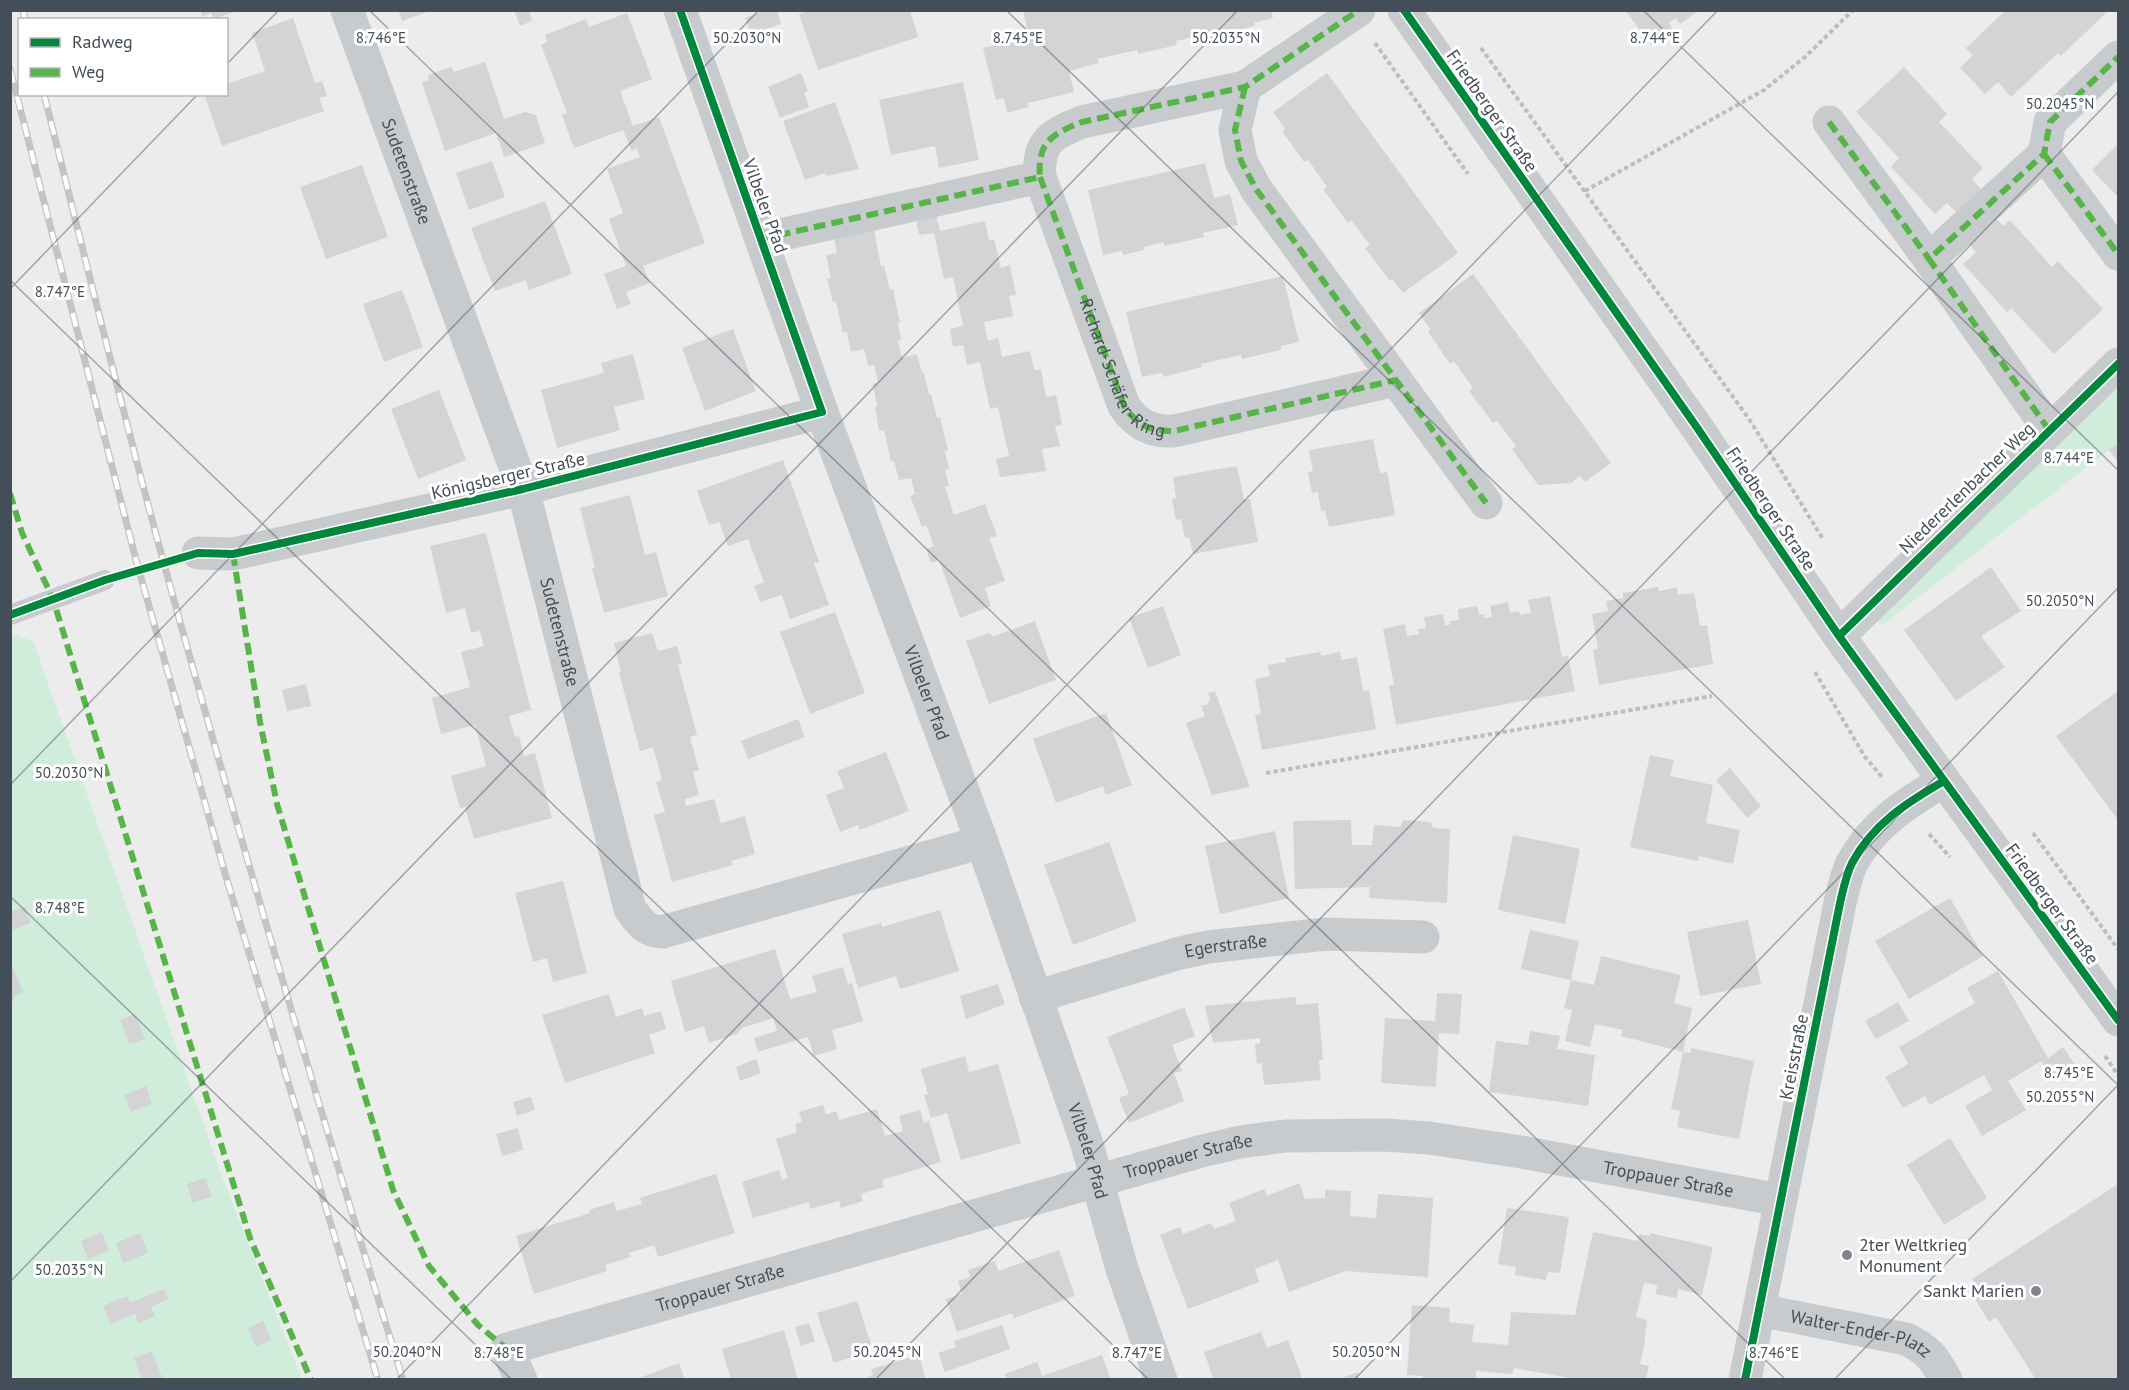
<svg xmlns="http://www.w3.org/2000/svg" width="2129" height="1390" viewBox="0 0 2129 1390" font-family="'PT Sans',sans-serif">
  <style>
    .green { fill: #d0eddc }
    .building { fill: #d4d4d6 }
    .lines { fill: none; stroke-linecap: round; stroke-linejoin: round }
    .path { stroke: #b5c2be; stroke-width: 4; stroke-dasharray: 4.5 3; stroke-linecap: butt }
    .service { stroke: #c8cbcd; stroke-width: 20 }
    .minor { stroke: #c8cbcd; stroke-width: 33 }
    .tertiary { stroke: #c8cbcd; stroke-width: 33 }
    .rail-casing { stroke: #c2c4c6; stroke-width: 7 }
    .rail { stroke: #fff; stroke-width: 4.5; stroke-dasharray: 14; stroke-linecap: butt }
    .quiet { stroke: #57b448; stroke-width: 6; stroke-dasharray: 12 6; stroke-linecap: butt }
    .cycleway-casing { stroke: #fff; stroke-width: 11 }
    .cycleway { stroke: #00873e; stroke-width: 8 }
    .ticks { fill: none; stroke: #444e58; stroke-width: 1.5; stroke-opacity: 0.45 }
    .poi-dot { fill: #7f858c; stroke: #fff; stroke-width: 2 }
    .labels { text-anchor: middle; stroke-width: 6; stroke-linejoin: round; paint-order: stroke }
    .street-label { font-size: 18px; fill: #444e58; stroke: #fff }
    .poi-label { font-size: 18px; fill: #444e58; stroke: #fff; text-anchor: start }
    .ticks-label { font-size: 15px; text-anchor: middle; fill: #444e58; stroke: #fff; stroke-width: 6; stroke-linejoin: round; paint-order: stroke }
  </style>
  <rect width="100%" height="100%" fill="#edecec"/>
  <path class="green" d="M2118,371V443L1881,626L1866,607Z
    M10,633L33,641L223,1179L302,1379H11Z"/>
  <path class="building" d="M200,10H237V11L214,19L211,13L202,17Z
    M398,10H430V11L402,21Z
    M514,10H529L532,21L520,26Z
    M766,10H777L781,24L751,34L745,18Z
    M810,10H910L918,37L818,70L799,14Z
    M1023,10H1271L1273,18L1254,23L1255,26L1216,36L1215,32L1176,41L1177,45L1138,54L1137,50L1097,59L1099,63L1069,71L1074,92L1028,103L1029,107L1007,113L1004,98L996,100L983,48L1029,37Z
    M1625,10H1699L1680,24L1676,18L1669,23L1673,30L1652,46Z
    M2006,10H2103L2106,13L2061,56L2058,53L2011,97L1998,82L1985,94L1960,68L1973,55L1966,48Z
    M627,13L652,79L620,91L633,126L659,117L705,243L643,266L650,283L626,292L631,304L617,309L604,274L626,266L609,219L623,213L607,169L640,157L637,148L632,151L623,130L574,148L562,115L567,113L541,45L547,42L545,35L586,19L589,27Z
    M293,18L315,83L322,81L327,96L319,98L324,111L222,146L204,94H226V84L265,71L252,33Z
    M485,62L504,119L525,112L536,115L545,143L504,157L496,133L445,151L422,83L429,80L428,75L451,67L454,72Z
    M1904,67L1947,114L1939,122L1983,168L1972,179L1983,191L1959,215L1947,203L1935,214L1891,167L1899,158L1856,112Z
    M801,73L808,91L804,92L809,107L780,118L768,87Z
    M1327,73L1458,253L1403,293L1392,279L1390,281L1365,248L1370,245L1351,220L1348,223L1323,189L1327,187L1308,160L1304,162L1282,131L1285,129L1273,112Z
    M963,82L979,160L939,168L935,146L891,155L879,100Z
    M835,102L859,169L826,176L825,173L805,180L783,121Z
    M2118,144V197L2092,170Z
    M492,161L505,197L469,210L456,173Z
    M1205,163L1214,198L1230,194L1238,225L1203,233L1204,237L1164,246V242L1143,247L1144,250L1123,255L1122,251L1103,255L1088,190Z
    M362,165L388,237L326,259L300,187Z
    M545,201L572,274L529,290L526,280L495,291L471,228Z
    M1991,213L2003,226L2010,220L2052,267L2058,261L2103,309L2054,354L2011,308L2007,312L1963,264L1976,252L1964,238Z
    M936,215L940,231L985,221L989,241L994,239L1001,268L1010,265L1016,295L1009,296L1013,316L984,322L988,341L998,338L1002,357L1030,351L1034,370L1041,369L1046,397L1056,395L1062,425L1055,426L1060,446L1042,449L1046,471L1000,477L996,459L1009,456L998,407L990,409L980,362L967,365L963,345L953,347L950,329L963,326L953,277L944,279L934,233L919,235L916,219Z
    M873,225L881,266H884L890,290L893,289L900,322L898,323L901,340L898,341L902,358L917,354L922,373H924L929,395L931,394L937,418L940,417L948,450L945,451L949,469L945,470L949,486L945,487L954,515L985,504L997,536L989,538L1005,581L985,588L991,606L960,618L939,560L931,563L926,549L934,546L926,525L922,527L910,496L915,494L911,478L899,480L894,461H891L884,430L879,431L875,407L877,406L873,384L878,382L874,365L868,366L864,349L851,352L847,332L843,333L836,302H833L827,278H831L826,255L837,253L833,234Z
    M1473,274L1611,463L1585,482L1580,476L1571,483L1538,485L1512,449L1516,446L1497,421L1493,423L1469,391L1473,388L1454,361L1450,364L1428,332L1431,330L1419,313Z
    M1283,276L1299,342L1281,346V350L1242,359L1241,355L1219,360L1201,364L1202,367L1163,377L1162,373L1142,377L1126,312Z
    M402,290L423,347L384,362L363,304Z
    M733,329L756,391L705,411L682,348Z
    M633,354L645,399L614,407L620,430L557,448L541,390L604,373L601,363Z
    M439,390L466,460L418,479L391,409Z
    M1373,439L1380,473L1387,472L1395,515L1329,527L1325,510L1321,511L1318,492L1312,493L1308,472L1313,471L1309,450Z
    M2118,443V462L2109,450Z
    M783,460L819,562L814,563L829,605L790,619L782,595L760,602L754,586L764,582L748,539L728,546L719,522L709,525L697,491Z
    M1237,466L1244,500L1250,499L1258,542L1193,554L1189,537L1185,538L1181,519L1176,520L1172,499L1176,498L1173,477Z
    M630,495L645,555L656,552L668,596L604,613L592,568H595L580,508Z
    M486,533L531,710L509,716L515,737L519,736L524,756L535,753L552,818L474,839L465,807L460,808L451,776L486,766L475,725L441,734L432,698L470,687L461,652L484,646L480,631L471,633L465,608L446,613L430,546Z
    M1991,567L2021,611L1981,636L2005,667L1956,701L1904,630Z
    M1658,587L1659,591L1677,587L1678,595L1694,593L1700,626L1707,625L1713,664L1599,685L1593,650L1598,649L1592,614L1608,611L1606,601L1623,598V593Z
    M1550,596L1562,657L1568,656L1575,691L1396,725L1389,686L1394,685L1383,629L1405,624L1407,636L1419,634L1418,629L1426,628L1424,617L1443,614L1445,626L1451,624L1450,621L1459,620L1458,609L1477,606L1479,615L1484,614L1485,618L1492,617L1490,606L1508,602L1510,613L1519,611L1520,615L1531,613L1528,600Z
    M1163,606L1181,655L1148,668L1129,618Z
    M835,612L865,693L810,714L780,632Z
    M1035,621L1056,680L989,704L966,641L990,633L992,637Z
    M652,633L658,651L677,646L682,663L678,665L697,735L690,737L699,770L693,772L699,795L685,799L686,806L714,799L721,823L745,816L755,854L731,861L733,865L672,882L654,815L665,812L656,782L662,780L653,747L640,751L619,673L621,672L614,643Z
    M1320,652L1321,656L1340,652L1341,660L1357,657L1363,691L1369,690L1376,729L1262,750L1255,715L1261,714L1255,679L1270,676L1268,665L1286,662L1285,658Z
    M306,684L311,706L287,711L282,690Z
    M1215,691L1250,787L1212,795L1186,723L1205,716L1201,706L1208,704L1210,699L1208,693Z
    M2118,691V820L2056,736Z
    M1106,713L1132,785L1106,795L1103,786L1056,803L1033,739Z
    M798,719L805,737L748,759L741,741Z
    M886,752L909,811L860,830L858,825L840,832L826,795L844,788L837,771Z
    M1650,755L1674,760L1670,776L1713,785L1706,823L1740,830L1733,864L1699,856L1698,861L1630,847Z
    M1730,768L1761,806L1747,818L1716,780Z
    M1351,820L1352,845H1372L1374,825L1400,827L1403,820L1431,822L1433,828L1450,829L1447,903L1369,898L1370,887L1295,889L1293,821Z
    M1275,831L1289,898L1220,914L1205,846Z
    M1513,835L1580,849L1565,924L1498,910Z
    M1109,842L1137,921L1073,945L1044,865Z
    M563,881L587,973L553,982L547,958L533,962L515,893Z
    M1950,898L1983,956L1909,999L1875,941Z
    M25,907L31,923L13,930L10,912Z
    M940,910L959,971L900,989L896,976L858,988L842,934L881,923L882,927Z
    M1748,920L1761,984L1700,996L1687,932Z
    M1530,930L1579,941L1571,980L1521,969Z
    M775,949L790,999L817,992L812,976L843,967L848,984L852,983L863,1021L832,1030L837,1049L814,1056L808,1037L758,1052L754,1038L777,1031L773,1018L742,1028L737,1034L709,1043L704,1026L685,1032L671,981Z
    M1601,956L1681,975L1674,1003L1692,1008L1683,1052L1621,1036L1623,1030L1595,1024L1590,1047L1565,1041L1572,1010L1564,1008L1571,980L1594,985Z
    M14,969L23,992L14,996L15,1000L10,1002V971Z
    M1998,971L2048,1058L2063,1047L2076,1066L2054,1080L2041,1061L2008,1081L2026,1110L1982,1136L1965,1106L1992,1090L1984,1075L1930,1105L1925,1096L1903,1108L1885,1077L1908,1064L1899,1047L1975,1003L1967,988Z
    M998,984L1005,1004L966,1019L960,996Z
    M1437,993L1462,994L1459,1034L1439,1033L1436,1087L1381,1083L1385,1018L1435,1021Z
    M609,994L616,1017L642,1008L644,1016L661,1011L666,1029L649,1035L655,1053L565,1083L542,1015Z
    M1296,997V1005L1318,1003L1323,1060H1319L1321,1080L1264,1085L1262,1063L1257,1064L1255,1044L1260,1043V1038L1213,1043L1205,1006Z
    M1898,1002L1909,1021L1876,1039L1865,1021Z
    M1184,1007L1195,1036L1172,1045L1182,1071L1174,1073L1184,1101L1129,1123L1119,1098L1129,1094L1107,1037Z
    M135,1014L145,1039L129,1044L120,1020Z
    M1530,1031L1560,1036L1557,1049L1595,1055L1588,1106L1489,1092L1496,1041L1528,1045Z
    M1691,1048L1754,1061L1739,1139L1677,1127L1680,1111L1671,1109L1683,1052L1691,1053Z
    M965,1056L969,1072L998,1064L1021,1143L961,1160L947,1113L931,1118L924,1095L928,1094L921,1069Z
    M756,1059L761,1073L740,1081L736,1067Z
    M146,1086L152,1104L131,1112L124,1095Z
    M531,1097L535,1110L517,1116L513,1102Z
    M823,1105L826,1115L836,1111L839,1120L877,1109L885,1136L903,1131L899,1116L920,1110L924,1123L929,1121L941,1162L882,1180L884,1187L861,1194L863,1201L841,1208L839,1201L810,1209L809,1202L753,1218L742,1182L779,1170L782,1180L788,1178L776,1139L797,1132L795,1124L802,1122L799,1112Z
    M518,1128L523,1150L502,1156L496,1134Z
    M1950,1138L1987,1198L1944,1225L1907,1165Z
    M716,1174L735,1233L658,1257L654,1245L629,1253L631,1257L605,1265L607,1271L534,1294L516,1236L590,1213L589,1210L614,1202L617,1211L642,1204L640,1198Z
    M205,1178L212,1196L193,1203L187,1184Z
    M1299,1183L1305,1199L1325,1198V1190L1351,1191L1350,1216L1376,1218L1378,1194L1433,1198L1428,1277L1346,1271L1289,1292L1278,1260L1255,1269L1259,1282L1188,1309L1160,1235L1180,1227L1183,1234L1211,1223L1214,1229L1236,1221L1229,1203L1264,1189L1267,1196Z
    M2118,1184V1380H2036L1996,1317L1989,1322L1975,1299L1981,1294L1972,1279Z
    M1507,1208L1569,1217L1560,1273L1548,1272L1546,1280L1515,1275L1516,1267L1498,1264Z
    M102,1232L109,1251L88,1259L81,1241Z
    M1593,1232L1638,1241L1639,1234L1650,1236V1233L1713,1247L1702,1295L1678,1289L1677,1298L1656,1294L1657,1285L1644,1283L1636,1317L1647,1320L1644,1346L1640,1364L1649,1366L1646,1380H1581L1514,1368L1512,1374L1476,1371V1380H1423V1376L1407,1375L1412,1305L1450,1308L1449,1322L1474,1325L1472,1342L1508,1345L1511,1312L1575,1315Z
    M140,1233L148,1253L123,1263L116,1243Z
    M1059,1250L1075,1296L1014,1318L1012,1313L957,1332L946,1299L962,1294L958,1281L970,1277L968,1270L995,1261L998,1271Z
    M164,1289L168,1299L151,1307L155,1316L138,1323L135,1314L110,1324L103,1306L127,1296L130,1303Z
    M857,1301L873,1350L834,1363L817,1313Z
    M263,1321L271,1340L256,1347L248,1328Z
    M809,1323L815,1341L801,1346L795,1327Z
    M1002,1325L1010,1349L945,1372L938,1353L956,1347L954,1341Z
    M784,1330L798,1380H731L722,1349Z
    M1261,1332L1267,1348L1288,1340L1302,1377L1294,1380H1214L1204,1352Z
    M152,1351L163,1380H142L134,1358Z
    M919,1355L926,1380H868L867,1377L873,1375L871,1369Z
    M1102,1355L1111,1380H1007L1005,1374L1037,1362L1042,1376Z
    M679,1363L685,1380H637V1379Z
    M1358,1372L1359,1380H1339V1379Z"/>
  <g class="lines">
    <path class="path" d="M1375,43L1468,174
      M1481,48L1749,419L1823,539
      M1585,191L1764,90L1805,57L1853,10
      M1815,672L1865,757L1882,777
      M1266,773L1712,696
      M2033,833L2118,949
      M1929,834L1950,857
      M2105,1056L2118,1075"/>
    <path class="service" d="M10,615L105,580"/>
    <g class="minor">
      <path id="s1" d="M347,10L523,489L630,909C640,922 645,931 662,932L982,842"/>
      <path id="s2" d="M680,10L822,412L982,842L1086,1141L1122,1269L1161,1380"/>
      <path d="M1245,87L1235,130L1241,161L1256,189L1486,503"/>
      <path d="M1829,122L1929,259"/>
      <path d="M2044,154L2118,254"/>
      <path d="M1040,177L1124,406C1137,425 1151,432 1174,431L1396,380"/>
      <path d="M761,239L1040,177C1037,142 1052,134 1082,122L1245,87L1359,10"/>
      <path d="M2049,430L1929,259L2044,154L2050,122L2118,57"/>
      <path d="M198,553L233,554L523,489L822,412"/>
      <path d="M1839,636L2118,364"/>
      <path id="s3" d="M1035,997L1180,953L1208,947L1326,934L1423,937"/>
      <path id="s4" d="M1759,1310L1906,1339C1928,1350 1934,1357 1946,1380"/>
      <path id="s5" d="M521,1380L507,1349L1202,1151L1240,1142L1285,1136L1385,1135L1429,1138L1521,1152L1780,1200"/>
      <path d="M1745,1380L1840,903C1843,890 1846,875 1852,863C1873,824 1906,803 1944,781"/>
    </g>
    <path class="tertiary" d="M1404,10L1698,429L1839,636L2118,1020"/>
    <defs>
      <path id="rail" d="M23,10L25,20
        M10,69L136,560L224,870L378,1380
        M44,94C82,246 119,398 160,549C236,827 318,1104 403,1380"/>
    </defs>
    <use href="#rail" class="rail-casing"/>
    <use href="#rail" class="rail"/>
    <g class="quiet">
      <path d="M1245,87L1235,130L1241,161L1256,189L1486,503"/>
      <path d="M1829,122L1929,259"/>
      <path d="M2044,154L2118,254"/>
      <path id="s6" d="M1040,177L1124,406C1137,425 1151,432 1174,431L1396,380"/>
      <path d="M761,239L1040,177C1037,142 1052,134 1082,122L1245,87L1359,10"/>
      <path d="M2049,430L1929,259L2044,154L2050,122L2118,57"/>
      <path d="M10,493L22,533L53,599L250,1238L311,1380"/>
      <path d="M233,554L260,722L277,804L393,1190L429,1266L478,1325L507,1349"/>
    </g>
    <defs>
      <path id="cycleway" d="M1404,10L1698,429L1839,636L2118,1020
        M10,615L105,580L198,553L233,554L523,489L822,412L680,10
        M1839,636L2118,364
        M1745,1380L1840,903C1843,890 1846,875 1852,863C1873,824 1906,803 1944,781"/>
    </defs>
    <use href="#cycleway" class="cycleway-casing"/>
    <use href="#cycleway" class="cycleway"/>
  </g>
  <path class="ticks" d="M369,10L1786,1380M1006,10L2118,1085M1643,10L2118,470M226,65L279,10M10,280L1149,1380M10,289L198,94M10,785L759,10M10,896L512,1380M10,1282L1238,10M396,1380L1718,10M875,1380L2118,92M1354,1380L2118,588M1834,1380L2118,1085"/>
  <g class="poi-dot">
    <circle cx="1847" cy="1255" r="6"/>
    <circle cx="2036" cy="1291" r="6"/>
  </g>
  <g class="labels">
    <g class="street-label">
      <text transform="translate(1492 111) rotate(55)" y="6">Friedberger Straße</text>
      <text dy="6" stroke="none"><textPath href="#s1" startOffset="172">Sudetenstraße</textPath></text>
      <text transform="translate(765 206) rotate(70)" y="6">Vilbeler Pfad</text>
      <text dy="6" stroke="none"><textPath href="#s6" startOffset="212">Richard-Schäfer-Ring</textPath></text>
      <text transform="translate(508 476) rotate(-13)" y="6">Königsberger Straße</text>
      <text transform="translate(1967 488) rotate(-44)" y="6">Niedererlenbacher Weg</text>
      <text transform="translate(1771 509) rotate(56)" y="6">Friedberger Straße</text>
      <text dy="6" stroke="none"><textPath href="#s1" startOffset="658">Sudetenstraße</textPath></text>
      <text dy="6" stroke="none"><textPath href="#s2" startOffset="726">Vilbeler Pfad</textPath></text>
      <text transform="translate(2052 904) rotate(54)" y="6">Friedberger Straße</text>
      <text dy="6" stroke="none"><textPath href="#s3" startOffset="198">Egerstraße</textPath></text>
      <text transform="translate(1794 1057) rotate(-79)" y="6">Kreisstraße</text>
      <text dy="6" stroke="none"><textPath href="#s2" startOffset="1212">Vilbeler Pfad</textPath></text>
      <text dy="6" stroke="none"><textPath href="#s5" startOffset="742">Troppauer Straße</textPath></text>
      <text dy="6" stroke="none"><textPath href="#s5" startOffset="1228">Troppauer Straße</textPath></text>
      <text dy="6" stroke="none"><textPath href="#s5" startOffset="256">Troppauer Straße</textPath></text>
      <text dy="6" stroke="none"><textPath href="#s4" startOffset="105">Walter-Ender-Platz</textPath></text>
    </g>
    <g class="poi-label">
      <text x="1859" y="1251">2ter Weltkrieg<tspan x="1859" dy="21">Monument</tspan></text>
      <text x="2024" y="1297" text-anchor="end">Sankt Marien</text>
    </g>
  </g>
  <g class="ticks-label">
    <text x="381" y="43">8.746°E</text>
    <text x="1018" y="43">8.745°E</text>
    <text x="1655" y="43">8.744°E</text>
    <text x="747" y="43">50.2030°N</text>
    <text x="1226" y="43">50.2035°N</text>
    <text x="2060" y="109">50.2045°N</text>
    <text x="60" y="297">8.747°E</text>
    <text x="2069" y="463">8.744°E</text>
    <text x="2060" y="606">50.2050°N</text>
    <text x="69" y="778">50.2030°N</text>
    <text x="60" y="913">8.748°E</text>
    <text x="2069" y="1078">8.745°E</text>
    <text x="2060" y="1102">50.2055°N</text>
    <text x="69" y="1275">50.2035°N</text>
    <text x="407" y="1357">50.2040°N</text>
    <text x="887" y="1357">50.2045°N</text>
    <text x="1366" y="1357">50.2050°N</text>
    <text x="499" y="1358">8.748°E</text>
    <text x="1137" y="1358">8.747°E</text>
    <text x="1774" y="1358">8.746°E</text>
  </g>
  <rect width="2129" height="1390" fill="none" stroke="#444e58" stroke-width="24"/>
  <rect x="18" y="18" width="210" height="78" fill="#ffffff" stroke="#b4b8bc" stroke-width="1.5"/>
  <rect x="30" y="38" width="30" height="9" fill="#00873e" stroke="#b4b8bc" stroke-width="1.5"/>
  <text x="72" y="48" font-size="18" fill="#444e58">Radweg</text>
  <rect x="30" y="68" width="30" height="9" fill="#57b448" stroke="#b4b8bc" stroke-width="1.5"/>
  <text x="72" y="78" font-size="18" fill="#444e58">Weg</text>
</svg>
